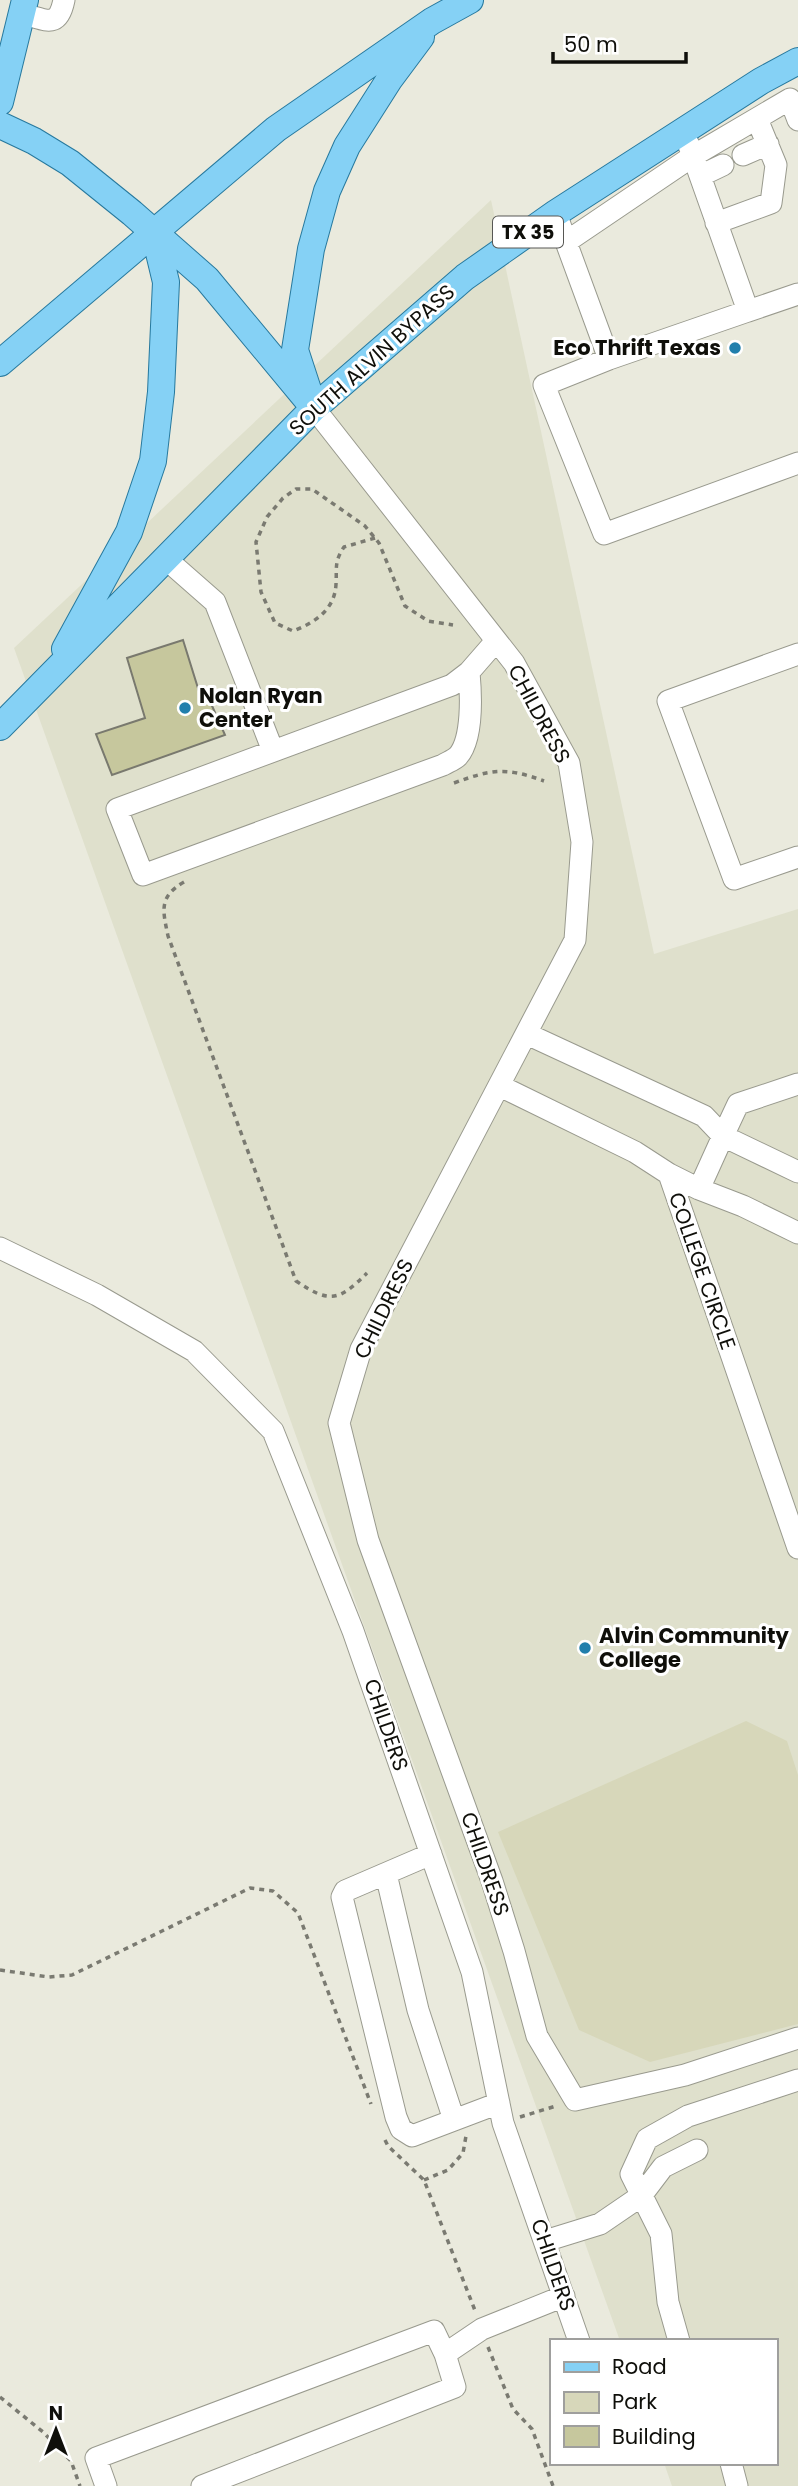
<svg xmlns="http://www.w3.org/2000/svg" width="798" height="2486" viewBox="0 0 798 2486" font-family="Poppins,sans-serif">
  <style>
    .built { fill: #dfe0cc }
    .green { fill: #d7d7ba }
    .building { fill: #c6c79d; stroke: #79796e; stroke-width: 2 }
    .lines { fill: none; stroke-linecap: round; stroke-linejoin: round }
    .minor-casing { stroke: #999a8e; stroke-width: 23 }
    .major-casing { stroke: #27799e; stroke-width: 28 }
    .path { stroke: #7a7a71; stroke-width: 3.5; stroke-dasharray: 5 5; stroke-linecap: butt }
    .minor { stroke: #fff; stroke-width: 21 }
    .major { stroke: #85d1f5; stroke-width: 26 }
    .poi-dot { fill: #217fac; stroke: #fff; stroke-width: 2.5 }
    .labels { text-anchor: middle; stroke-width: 6; stroke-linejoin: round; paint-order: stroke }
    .shield { fill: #fff; stroke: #575754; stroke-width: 2 }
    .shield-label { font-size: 19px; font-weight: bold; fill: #0f0f0a }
    .poi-label { font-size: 21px; font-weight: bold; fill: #0f0f0a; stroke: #fff; text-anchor: start }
    .street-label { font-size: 21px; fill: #0f0f0a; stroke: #fff }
  </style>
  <rect width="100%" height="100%" fill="#eaeadd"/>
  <path class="built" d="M491,200L654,954L798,909V2486H672L664,2463H775V2341H620L14,648Z"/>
  <path class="green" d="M746,1721L787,1741L798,1775V2024L650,2062L579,2030L498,1832Z"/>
  <path class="building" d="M183,640L202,701L209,699L225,735L112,775L96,734L145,718L127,658Z"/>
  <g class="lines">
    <defs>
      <path id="minor" d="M22,14C46,19 58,30 64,0
        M798,120L790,99L693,156L748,311L798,294
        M743,155L768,144
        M700,176L723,165
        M556,213L566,242L693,156L688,143
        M716,223L771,203L776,165L757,119
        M566,242L609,359L544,385L604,534L798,463
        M609,359L748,311
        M314,408L514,663L569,763L582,842L575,940L361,1349L339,1423L368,1540L492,1881L514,1951L537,2036L575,2100L685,2075L798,2038
        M166,559L215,602L273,751
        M798,654L668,701L734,879L798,857
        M469,672L452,685L117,809L143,875L443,765C448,762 454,760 458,756C473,739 471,694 469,672L496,641
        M527,1034L704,1116L723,1136L738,1104L798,1084
        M500,1086L635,1152L669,1174L798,1548
        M669,1174L699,1189L743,1206L798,1233
        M699,1189L723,1136L798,1172
        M0,1248L97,1295L194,1351L273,1431L353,1631L472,1972L503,2123L579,2341
        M431,1854L345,1891L342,1897L396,2117L401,2129L412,2136L499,2103
        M386,1874L418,2010L454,2120
        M545,2241L600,2224L641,2196L663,2167L697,2150
        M679,2341L668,2302L661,2234L631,2174L647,2139L688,2116L798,2080
        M445,2354L482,2329L564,2296
        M731,2463L737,2486
        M106,2486L96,2458L434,2331L445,2354L455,2387L202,2486"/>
      <path id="major" d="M0,102L25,0
        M0,125L34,141L70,163L132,213L207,279L314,408
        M0,363L276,129L432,21L470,0
        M309,393L295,350L311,249L327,191L347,146L389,80L421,37
        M65,649L129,532L153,461L161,392L166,282L154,232
        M0,727L314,408L465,277L556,213L761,81L798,61"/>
    </defs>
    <use href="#minor" class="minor-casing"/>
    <use href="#major" class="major-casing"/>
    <path class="path" d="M375,538L344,547C334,562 337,567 336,584C335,610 314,623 293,631L275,623L261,592L256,542L267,517L283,498L296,489H312L365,526L379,543L405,606L428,621L453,625
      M454,783C492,769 506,767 544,781
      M184,882C158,897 163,911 168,936L296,1281C330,1304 339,1301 367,1273
      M0,1970L49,1977L72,1975L250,1888L273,1891L298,1913L371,2104
      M520,2117L556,2106
      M385,2140L388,2146L424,2180L476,2313
      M424,2180L448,2170L463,2153L466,2136
      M488,2347L513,2409L532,2429L553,2486
      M0,2397L43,2432L71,2461L80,2486"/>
    <use href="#minor" class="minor"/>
    <use href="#major" class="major"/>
  </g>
  <g class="poi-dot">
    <circle cx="735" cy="348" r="7"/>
    <circle cx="185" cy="708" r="7"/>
    <circle cx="585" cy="1648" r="7"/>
  </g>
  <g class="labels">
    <rect class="shield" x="493" y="216.5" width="70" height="31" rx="5"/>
    <g class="shield-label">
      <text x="528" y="239">TX 35</text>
    </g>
    <g class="poi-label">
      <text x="721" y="355" text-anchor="end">Eco Thrift Texas</text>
      <text x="199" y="703">Nolan Ryan<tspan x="199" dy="24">Center</tspan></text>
      <text x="599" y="1643">Alvin Community<tspan x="599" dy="24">College</tspan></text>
    </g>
    <g class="street-label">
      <text transform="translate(372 360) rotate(-42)" y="7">SOUTH ALVIN BYPASS</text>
      <text transform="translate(539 714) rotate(62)" y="7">CHILDRESS</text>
      <text transform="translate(702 1271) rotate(71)" y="7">COLLEGE CIRCLE</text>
      <text transform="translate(384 1309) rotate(-64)" y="7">CHILDRESS</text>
      <text transform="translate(386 1725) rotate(71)" y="7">CHILDERS</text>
      <text transform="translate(485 1864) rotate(71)" y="7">CHILDRESS</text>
      <text transform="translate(553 2265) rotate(71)" y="7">CHILDERS</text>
    </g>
  </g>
  <rect x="550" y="2339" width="228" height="126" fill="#ffffff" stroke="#9f9f9d" stroke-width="2"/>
  <rect x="564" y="2362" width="35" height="10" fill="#85d1f5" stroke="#9f9f9d" stroke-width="2"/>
  <text x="612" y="2374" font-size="21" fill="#0f0f0a">Road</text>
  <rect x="564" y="2392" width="35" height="21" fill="#d7d7ba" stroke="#9f9f9d" stroke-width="2"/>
  <text x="612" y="2409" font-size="21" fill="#0f0f0a">Park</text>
  <rect x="564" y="2426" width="35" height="21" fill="#c6c79d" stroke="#9f9f9d" stroke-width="2"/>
  <text x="612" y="2444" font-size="21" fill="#0f0f0a">Building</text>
  <g transform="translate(56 2430)" stroke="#ffffff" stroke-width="5" paint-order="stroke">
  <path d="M0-5L12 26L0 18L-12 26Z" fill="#0f0f0a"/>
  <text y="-10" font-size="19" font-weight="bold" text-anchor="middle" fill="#0f0f0a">N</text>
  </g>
  <path d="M553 52v10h133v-10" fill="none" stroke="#0f0f0a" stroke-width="3.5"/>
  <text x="564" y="52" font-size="21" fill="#0f0f0a" stroke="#ffffff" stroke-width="5" paint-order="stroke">50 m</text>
</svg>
